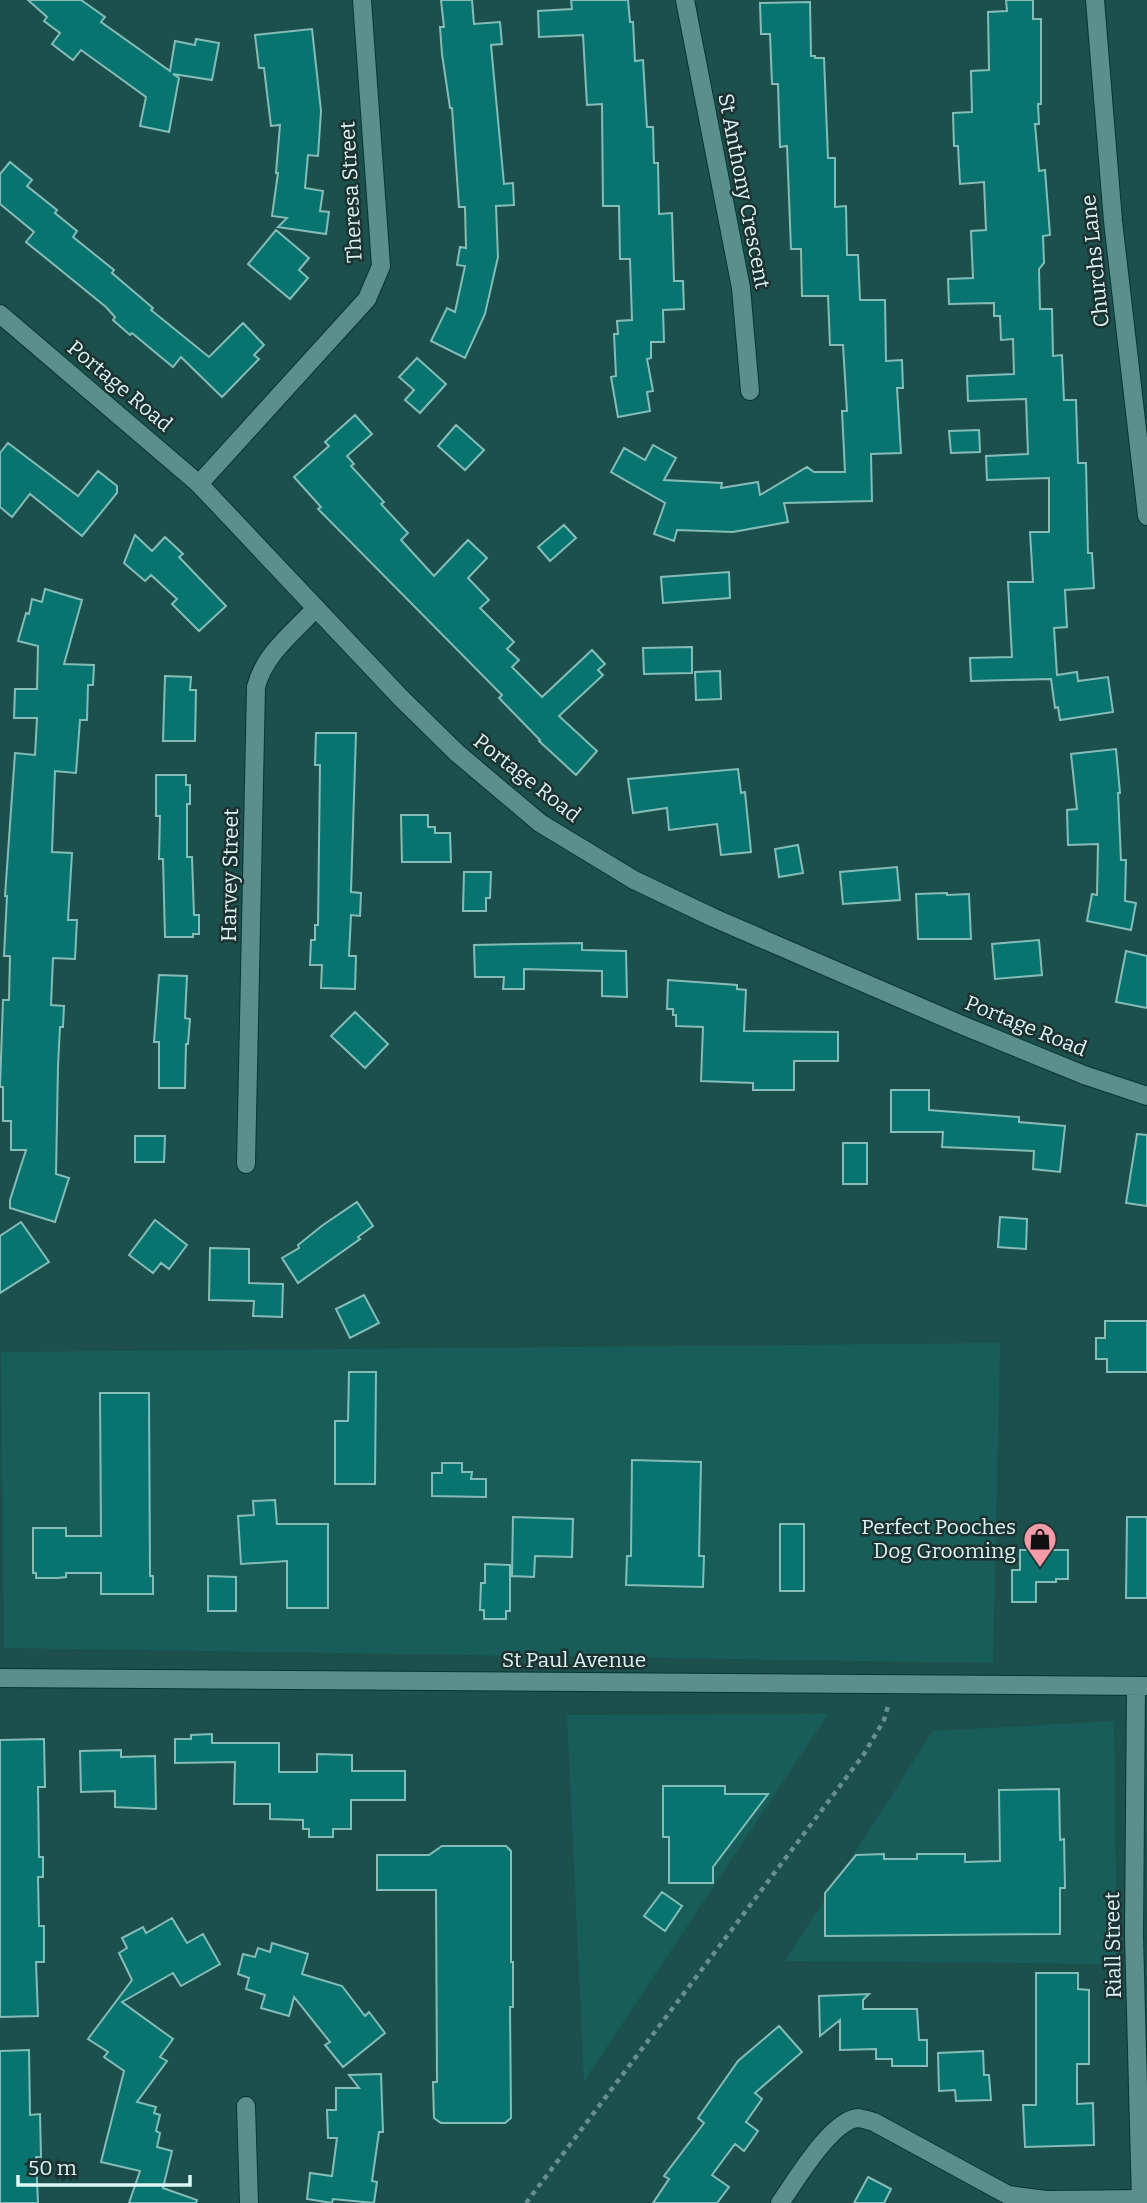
<svg xmlns="http://www.w3.org/2000/svg" width="1147" height="2203" viewBox="0 0 1147 2203" font-family="Bitter,serif">
  <style>
    .built { fill: #195d5a }
    .building { fill: #077470; stroke: #86bcb8; stroke-width: 2 }
    .lines { fill: none; stroke-linecap: round; stroke-linejoin: round }
    .street-casing { stroke: #0a3432; stroke-width: 20 }
    .secondary-casing { stroke: #0a3432; stroke-width: 20 }
    .path { stroke: #66908e; stroke-width: 4.5; stroke-dasharray: 5 5; stroke-linecap: butt }
    .street { stroke: #5b8f8c; stroke-width: 18 }
    .secondary { stroke: #5b8f8c; stroke-width: 18 }
    .labels { text-anchor: middle; stroke-width: 5; stroke-linejoin: round; paint-order: stroke }
    .street-label { font-size: 21px; fill: #ddf7f5; stroke: #1c3130 }
    .poi-label { font-size: 21px; fill: #ddf7f5; stroke: #1c3130; text-anchor: end }
  </style>
  <rect width="100%" height="100%" fill="#1b504d"/>
  <path class="built" d="M1000,1343L993,1663L4,1648L1,1352Z
    M828,1714L584,2081L567,1715Z
    M1114,1721L1117,1964L785,1961L933,1731Z"/>
  <path class="building" d="M28,0H81L105,17L101,22L170,71L175,41L195,45L196,39L219,43L212,80L173,74L179,78L169,132L140,126L146,97L81,50L73,60L52,44L60,33L44,21L47,17Z
    M441,0H472L474,24L500,22L502,44L491,45L504,184L513,183L514,205L496,206L498,257L485,314L465,358L431,341L447,308L455,312L465,266L457,265L460,247L466,248L465,207H459L452,108H450L442,54L440,27H444Z
    M571,0H628L630,22H633L635,61L643,60L647,127H653L654,163H658L659,214L672,213L674,281H683L684,309L663,310L664,342H651V358L647,359L653,391L647,392L650,411L618,417L611,377L616,376L614,334H618L617,321L632,320L630,259H620L619,206H603L602,104L587,105L583,35L539,37L538,11L572,9Z
    M1006,0H1033V19H1041V104H1038L1039,124H1035L1039,171L1045,170L1050,235L1043,236L1044,263L1039,269L1040,309H1052L1053,356L1062,355L1064,400H1076L1078,463H1086L1088,553H1092L1094,588L1065,590L1067,627L1054,628L1057,675L1077,672L1078,681L1108,677L1113,712L1060,720L1058,707L1055,708L1051,679L971,681L970,658L1012,657L1008,582H1033L1030,532H1049V478L987,480L986,456L1028,454L1026,399L968,401L967,376L1014,374L1013,339L1001,340L1000,316H994V303L949,304L948,279L973,278L971,231L986,230L984,182L960,184L958,146H954L953,113L972,112L971,71L989,70L988,12L1007,11Z
    M810,2L811,56H815V58H824L828,158H835V207L846,206L847,255H858L860,300H885L886,361L902,360L903,388H897L901,453L871,454L872,501L784,503L788,522L733,532L677,530L674,541L654,534L665,503L611,472L624,448L645,460L653,445L676,458L664,480L722,483L721,488L758,482L760,495L807,467L814,472H845L842,411H847L843,345H830L828,296H802L801,249H791L787,146L780,147L778,84H772L770,34H761L760,3Z
    M312,29L321,111L318,156L308,155L305,188L323,191L320,211L329,212L326,234L278,227L287,218L272,216L278,173H276L280,125L271,126L264,68H259L255,35Z
    M10,162L32,180L27,186L57,210L55,213L77,231L73,237L114,270L112,273L153,308L151,310L209,357L243,323L264,345L254,355L259,359L222,397L181,357L173,367L132,333L130,335L113,320L115,317L106,307L26,242L34,232L0,204V174Z
    M276,230L309,258L299,270L308,278L290,299L248,264Z
    M417,358L446,384L420,413L405,400L414,390L399,377Z
    M355,415L372,434L347,456L354,464L351,466L384,502L381,504L408,533L401,540L434,576L468,540L487,558L468,578L489,600L480,608L514,642L507,649L519,660L512,667L542,697L592,650L605,664L598,670L603,675L559,716L597,751L576,775L539,741L540,740L499,698L502,695L318,509L321,507L294,477L329,446L325,442Z
    M456,425L484,450L465,470L438,446Z
    M979,430L980,452L951,453L949,431Z
    M8,443L78,496L98,471L117,486V493L82,536L30,494L12,517L0,507V453Z
    M564,525L576,538L550,561L538,547Z
    M135,535L152,551L165,537L183,554L179,557L226,606L199,631L172,604L177,599L151,575L145,581L124,563Z
    M729,572L730,598L663,603L661,577Z
    M45,589L82,600L64,664L94,665L93,685H88L87,720H80L76,773L55,771L52,852L72,853L68,920H77L75,959L53,958L51,1005L64,1006L63,1027H60L58,1066L56,1174L69,1178L55,1222L10,1208V1200L26,1150H11V1121H3V1087H0L3,1000H9L10,956H4L7,896H5L15,753L35,755L37,718H14L15,689H37L38,646L18,641L26,613L29,614L32,599L42,602Z
    M692,647V673L644,674L643,648Z
    M720,671L721,699L696,700L695,672Z
    M165,676L191,677L190,690H196L195,741H163Z
    M316,733H356L351,892L361,893L360,916L351,915L349,956H356L355,989L321,988L322,965H310L311,940H315V925H318L320,765H315Z
    M1116,749L1120,793H1118L1121,860H1126L1125,901L1136,903L1131,930L1087,921L1092,894L1097,895L1098,844L1068,845L1067,810L1077,809L1071,754Z
    M738,769L741,793L745,792L751,852L721,855L717,824L669,830L667,808L633,813L628,779Z
    M156,775H186V785H190V804H187V857H192L194,915H199V934H193V937H165L163,859H159L160,816H156Z
    M401,815H428V827H435V833H450L451,862H402Z
    M798,845L803,873L779,877L775,849Z
    M897,867L900,900L843,904L840,872Z
    M464,872H491L490,898H486V911H463Z
    M947,893V895L969,894L971,939H918L916,894Z
    M1039,940L1042,975L995,979L992,944Z
    M582,943V950L626,951L627,997L602,996V971L524,969V989H503L504,977H475L474,945Z
    M1126,951L1147,956V1008L1116,1002Z
    M159,975L187,976L185,1018L190,1019L188,1044H186L185,1088H159V1042H154Z
    M668,980L737,985V989L746,990L744,1031L838,1032V1061H794V1090H753V1083L701,1081L703,1027L676,1026V1015H673V1009H667Z
    M355,1012L388,1044L365,1068L331,1036Z
    M891,1090H929V1110L1019,1117V1122L1065,1126L1060,1172L1033,1169L1034,1151L942,1147L943,1132H891Z
    M1137,1134L1147,1135V1206L1126,1203Z
    M135,1136H165L164,1162H135Z
    M843,1143H867V1184H843Z
    M357,1202L373,1226L358,1237L360,1239L298,1283L282,1258L299,1248L298,1245L323,1225Z
    M1000,1217L1027,1219L1026,1249L998,1247Z
    M155,1220L187,1245L169,1269L161,1263L153,1273L129,1255Z
    M21,1222L49,1262L0,1293V1236Z
    M210,1248L249,1249V1283L283,1284L282,1317L253,1316L254,1301L209,1300Z
    M364,1295L379,1323L350,1338L336,1309Z
    M1105,1321H1147V1372H1107V1359H1096V1338H1105Z
    M349,1372H376L375,1484H335V1421H348Z
    M100,1393H149L150,1576H153V1594H101V1573H66V1577L58,1578H36V1573H33V1528H66V1536H101Z
    M632,1460L701,1462L699,1556H704L703,1587L626,1585L627,1556H631Z
    M442,1463H462V1472H472L471,1479H486V1497L432,1496V1473H442Z
    M275,1500L277,1524H328V1608H287V1561L241,1564L238,1516L254,1515L253,1501Z
    M513,1517L573,1519L572,1557L535,1556L534,1577L512,1576Z
    M1127,1517H1147V1598H1126Z
    M780,1524H804V1591H780Z
    M1020,1550H1068V1579H1056V1582H1036V1602H1012V1570H1020Z
    M485,1564L510,1565V1611H506V1619H484V1610H480L481,1583H485Z
    M208,1576L236,1577V1611H208Z
    M212,1734V1743H279V1772H317V1754L352,1755V1771H405V1800H351V1829H333V1837H309V1829H303V1820L270,1819V1804H234L235,1762L175,1763V1739H191V1735Z
    M44,1739L45,1787H38L39,1857H43V1877H38L39,1926H44V1962H36L38,2016L0,2017V1740Z
    M121,1750V1757L155,1756L156,1809L115,1807V1791L81,1792L80,1751Z
    M663,1786H725V1794H768L713,1867V1883H669V1837H663Z
    M1059,1789L1060,1840L1064,1839L1065,1888H1060V1934L825,1936V1893L856,1855L884,1854V1859H917V1854H965V1862L1000,1861L999,1790Z
    M442,1846H506L511,1851V1962H513V2007H510L511,2118L505,2123H441L434,2118L433,2082H437L436,1890H377V1855H429Z
    M662,1892L682,1906L665,1931L644,1916Z
    M172,1918L187,1943L203,1934L220,1964L181,1986L173,1973L122,2002L173,2039L160,2057L167,2061L137,2102L156,2107L154,2113L160,2115L156,2131L160,2133L157,2147L172,2151L163,2188L197,2200L196,2203H129L140,2171L101,2162L124,2071L104,2057L108,2052L88,2039L132,1980L119,1953L127,1948L122,1938L143,1927L146,1933Z
    M272,1943L308,1954L302,1974L342,1986L365,2016L369,2012L385,2033L343,2067L325,2045L330,2042L294,1997L289,2016L261,2008L265,1995L246,1989L249,1978L238,1974L243,1954L255,1957L258,1948L270,1952Z
    M1036,1973H1078V1989L1089,1990V2064H1077V2104L1093,2103L1094,2145L1025,2147L1023,2105H1036Z
    M869,1994L863,2000V2009H917L919,2040H927V2066H892V2059H876V2049L840,2050V2020L820,2036L819,1996Z
    M779,2026L802,2052L755,2093L762,2099L746,2122L758,2131L744,2151L735,2144L712,2175L729,2187L717,2203H653L669,2179L664,2176L704,2123L698,2118L738,2061Z
    M29,2050L30,2115L40,2114L41,2157H36L38,2203H0V2051Z
    M983,2051L984,2075H989L991,2100L956,2101L955,2090L939,2091L938,2053Z
    M381,2074L383,2132H379L372,2181L377,2182L374,2203L333,2199L332,2203L307,2199L310,2173L332,2176L337,2138H328L327,2110H336V2088H359L349,2075Z
    M868,2177L891,2189L884,2203H854Z"/>
  <g class="lines">
    <defs>
      <path id="street" d="M685,0L741,288L750,391
        M199,484L367,299L381,266L362,0
        M246,1164L256,687C264,654 294,632 316,608
        M246,2106L249,2203
        M780,2203C795,2182 831,2120 858,2118C862,2118 869,2121 874,2122L1008,2195L1046,2200L1147,2199"/>
      <path id="secondary" d="M1095,0L1113,221L1147,516
        M0,314L199,484L401,698L457,753L540,823L634,880L714,918L964,1026L1084,1075L1147,1096
        M0,1678L1147,1686
        M1136,1686L1134,1936L1141,2203"/>
    </defs>
    <use href="#street" class="street-casing"/>
    <use href="#secondary" class="secondary-casing"/>
    <path class="path" d="M526,2203L864,1754L884,1720L889,1703"/>
    <use href="#street" class="street"/>
    <use href="#secondary" class="secondary"/>
  </g>
  <defs>
    <symbol id="shop-pin" viewBox="-11 -11 22 30"><path d="M0 17L-7.5 6A9.5 9.5 0 1 1 7.5 6Z" fill="#f39aa7" stroke="#1c3130"/><path d="M-5-2.5h2.3a2.7 3.5 0 0 1 5.4 0H5L5.5 6h-11ZM-1.5-2.5h3a1.5 2.3 0 0 0-3 0Z" fill="#111"/></symbol>
  </defs>
  <g fill-rule="evenodd">
    <use href="#shop-pin" x="1021" y="1520" width="38" height="52"/>
  </g>
  <g class="labels">
    <g class="street-label">
      <text transform="translate(744 191) rotate(79)" y="7">St Anthony Crescent</text>
      <text transform="translate(351 192) rotate(-93)" y="7">Theresa Street</text>
      <text transform="translate(1095 261) rotate(-96)" y="7">Churchs Lane</text>
      <text transform="translate(120 386) rotate(40)" y="7">Portage Road</text>
      <text transform="translate(527 778) rotate(38)" y="7">Portage Road</text>
      <text transform="translate(230 875) rotate(-89)" y="7">Harvey Street</text>
      <text transform="translate(1026 1026) rotate(22)" y="7">Portage Road</text>
      <text x="574" y="1667">St Paul Avenue</text>
      <text transform="translate(1113 1945) rotate(-91)" y="7">Riall Street</text>
    </g>
    <g class="poi-label">
      <text x="1016" y="1534">Perfect Pooches<tspan x="1016" dy="24">Dog Grooming</tspan></text>
    </g>
  </g>
  <path d="M18 2175v10h172v-10" fill="none" stroke="#ddf7f5" stroke-width="3.5"/>
  <text x="28" y="2175" font-size="21" fill="#ddf7f5" stroke="#1c3130" stroke-width="5" paint-order="stroke">50 m</text>
</svg>
